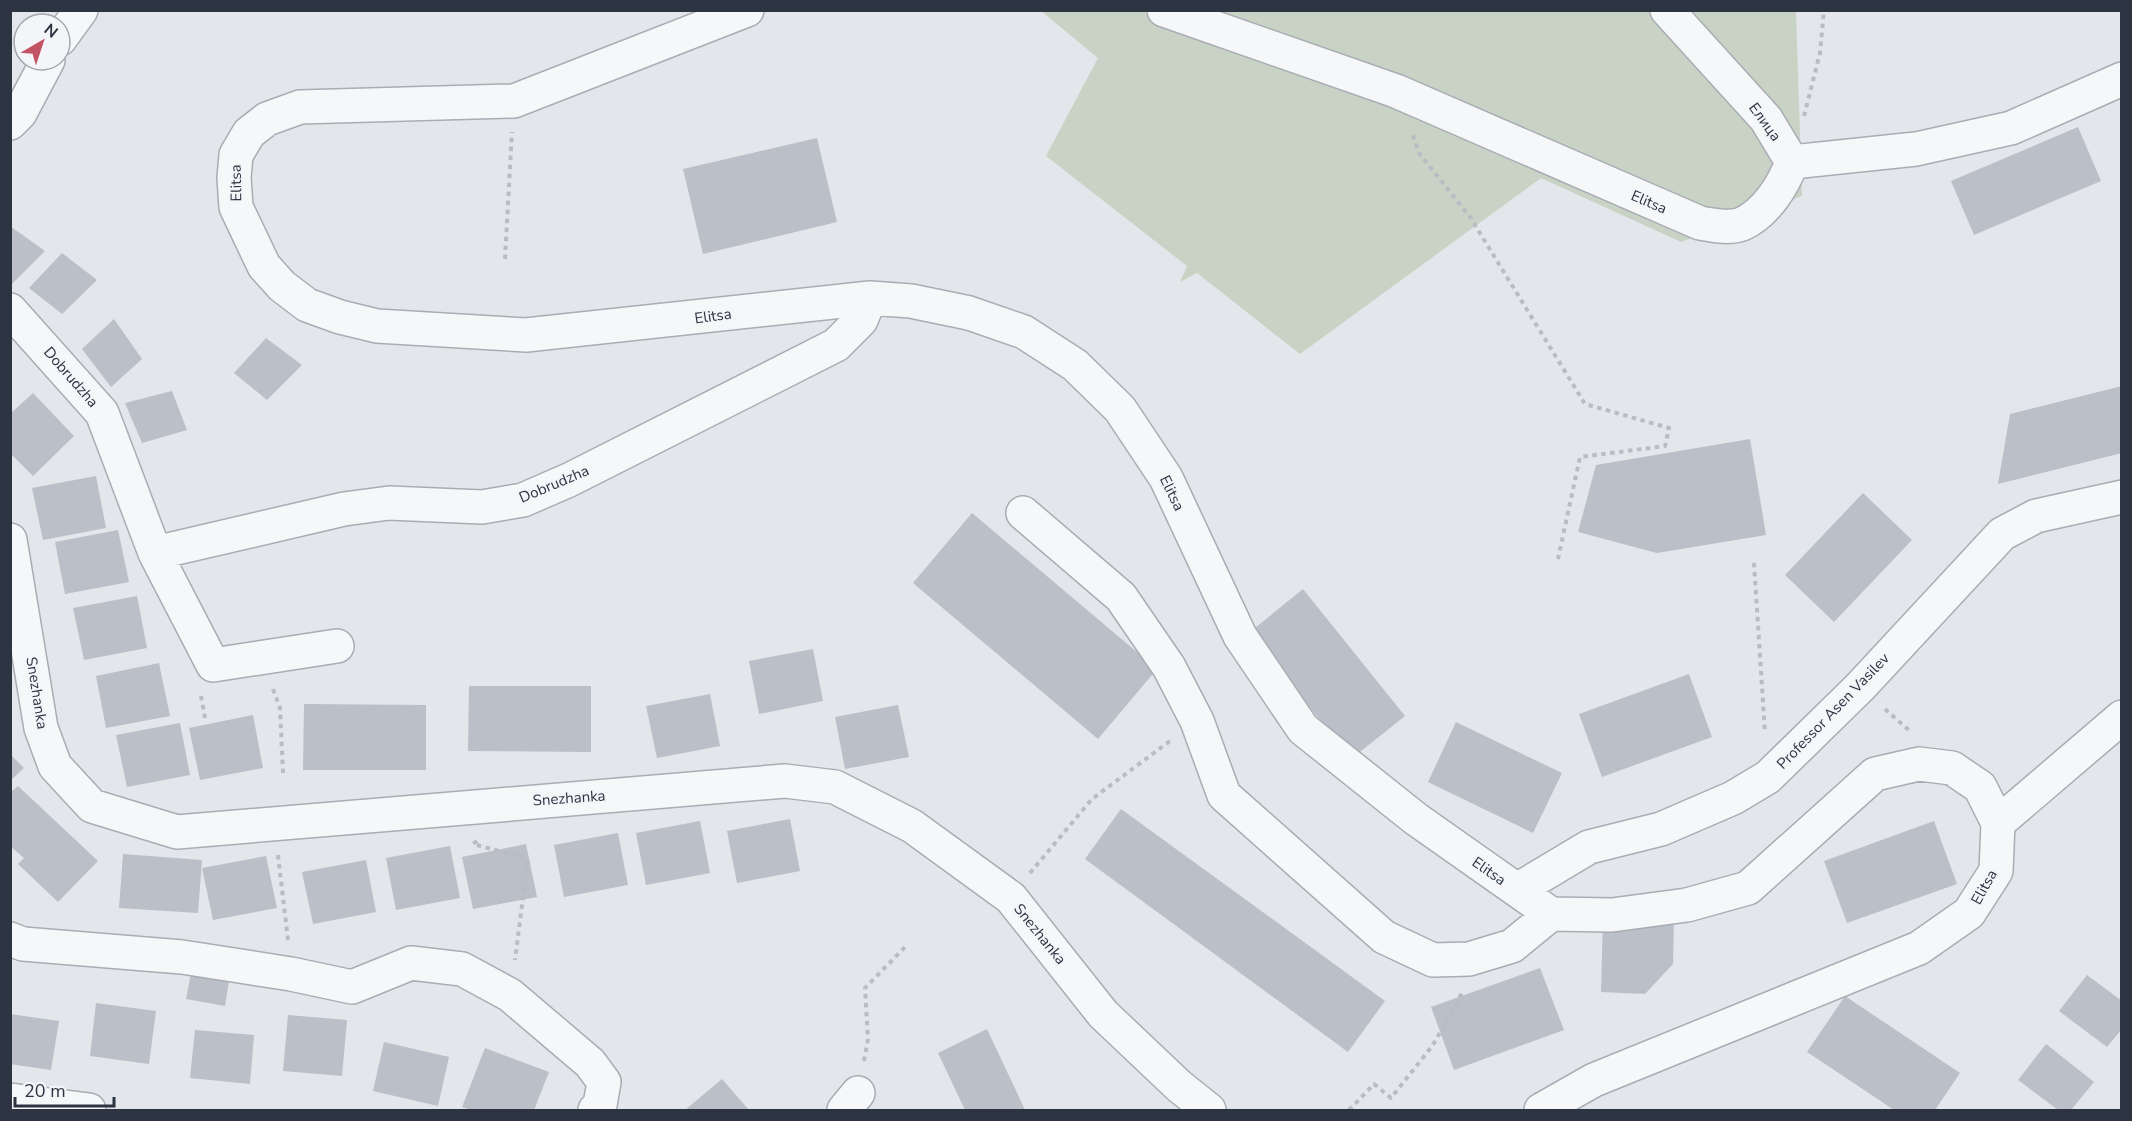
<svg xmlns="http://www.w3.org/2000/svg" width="2132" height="1121" viewBox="0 0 2132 1121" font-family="'Nunito Sans',sans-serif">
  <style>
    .green { fill: #c9d3c5 }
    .building { fill: #bbbfc7 }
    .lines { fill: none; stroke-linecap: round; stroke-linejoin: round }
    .minor-casing { stroke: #a8adb4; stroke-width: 36 }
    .path { stroke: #b9bcc2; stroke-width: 4; stroke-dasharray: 4.5 4.5; stroke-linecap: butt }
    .minor { stroke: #f6f7f9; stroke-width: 33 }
    .labels { text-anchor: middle; stroke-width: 4.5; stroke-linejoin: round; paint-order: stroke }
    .street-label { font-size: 15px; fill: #2c3441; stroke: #f3f5f8 }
  </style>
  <rect width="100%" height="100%" fill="#e3e6ea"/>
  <path class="green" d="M1041,11H1796L1802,196L1681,242L1541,178L1300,354L1197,273L1180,282L1187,266L1046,156L1098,58Z"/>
  <path class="building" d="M2078,127L2101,181L1974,235L1951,181Z
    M817,138L837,222L703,254L683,169Z
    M10,226L45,251L10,286Z
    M62,253L97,280L62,314L29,288Z
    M114,319L142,359L111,387L82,349Z
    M266,338L302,365L267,400L234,373Z
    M2122,386V453L1998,484L2010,414Z
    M172,391L187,430L142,443L125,403Z
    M33,393L74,436L33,476L10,453V414Z
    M1750,439L1766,535L1657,553L1578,532L1596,465Z
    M96,476L106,528L43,540L32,488Z
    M1863,493L1912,540L1834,622L1785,575Z
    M972,513L1157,669L1098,739L913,583Z
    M118,530L129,582L65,594L55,542Z
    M1303,589L1405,716L1351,759L1250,632Z
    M137,596L147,648L84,660L73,608Z
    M813,649L823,701L759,714L749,661Z
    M159,663L170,716L106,728L96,676Z
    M1689,674L1712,737L1602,777L1579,714Z
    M469,686H591V752L468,751Z
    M710,694L720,746L657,758L646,706Z
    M304,704L426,705V770H303Z
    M898,705L909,757L845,769L835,717Z
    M253,715L263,768L200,780L189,728Z
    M1456,722L1562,773L1533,833L1428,782Z
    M180,723L190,775L127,787L116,735Z
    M10,754L24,768L10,781Z
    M18,786L98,861L58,902L18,864L24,858L10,846V793Z
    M1121,809L1385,1001L1348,1052L1085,859Z
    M790,819L800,871L737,883L727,831Z
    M700,821L710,873L646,885L636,833Z
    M1934,821L1957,884L1847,923L1824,861Z
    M618,833L628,885L564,897L554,845Z
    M526,844L537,897L473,909L462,857Z
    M450,846L460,898L396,910L386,858Z
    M123,854L202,860L198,913L119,908Z
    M266,856L277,908L213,920L202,868Z
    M366,860L376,912L313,924L302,872Z
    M1603,916L1674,918L1673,964L1645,994L1601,992Z
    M192,968L230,974L225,1006L186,999Z
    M1540,968L1564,1030L1454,1070L1431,1007Z
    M2087,975L2122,1001V1029L2107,1047L2059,1011Z
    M1845,996L1960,1073L1935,1110H1894L1807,1052Z
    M96,1003L156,1011L149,1064L90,1056Z
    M10,1014L59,1021L51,1070L10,1064Z
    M288,1015L347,1020L342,1076L283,1071Z
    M987,1029L1025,1110H965L938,1053Z
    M195,1030L254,1035L250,1084L190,1078Z
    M384,1042L449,1057L438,1106L373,1091Z
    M2046,1044L2094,1082L2071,1110H2058L2018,1080Z
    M485,1048L549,1072L534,1110H471L462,1107Z
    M722,1079L749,1110H685Z"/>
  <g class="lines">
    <defs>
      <path id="minor" d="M747,10L514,101L300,107L267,119L249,133L236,155L234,178L236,207L264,266L282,286L307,305L340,317L377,326L526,335L870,298L911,301L969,313L1024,332L1075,365L1120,409L1166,478L1240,636L1303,729L1416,819L1551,914L1612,915L1687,905L1748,888L1875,774L1919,764L1952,768L1980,787L1998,823L1996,871L1969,913L1919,948L1594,1080L1541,1110
        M1164,10L1396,91L1700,223C1712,225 1730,229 1742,224C1766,213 1783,186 1792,162
        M1667,10L1766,119L1792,162
        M60,39L81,10
        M10,123L20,113L48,60
        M1792,162L1916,149L2011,128L2122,79
        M10,310L102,413L155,553L213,665L337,646
        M1023,513L1121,597L1169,667L1197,721L1224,795L1384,937L1433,960L1469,959L1512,946L1551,914
        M10,540L41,728L55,766L92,806L177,832L785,781L835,787L912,826L1011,898L1103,1014L1179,1086L1209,1110
        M155,553L344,509L389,503L482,507L523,500L569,480L836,345L861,320L870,298
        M1998,823L2122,717
        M1517,890L1589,847L1661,829L1733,798L1768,777L1860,687L2002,534L2036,516L2122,497
        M10,939L23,944L182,957L291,974L352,987L411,963L462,969L510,995L590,1063L604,1082L600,1105L595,1110
        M10,1100L89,1110
        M844,1110L858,1093"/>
    </defs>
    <use href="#minor" class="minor-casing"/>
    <path class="path" d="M1804,116L1820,53L1824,10
      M1413,135L1419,153L1470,217L1585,404L1669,428L1665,446L1580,457L1558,559
      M505,259L512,132
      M1754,563L1765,733
      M273,689L280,708L283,773
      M201,696L205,718
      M1885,709L1911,732
      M477,841L473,844L528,859L515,960
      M278,855L288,940
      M1030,873L1092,799L1170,741
      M864,1061L868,1039L865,988L907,945
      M1349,1110L1374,1084L1391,1098L1433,1045L1462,993"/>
    <use href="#minor" class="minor"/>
  </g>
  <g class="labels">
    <g class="street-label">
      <text transform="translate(1765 122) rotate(54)" y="5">Елица</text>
      <text transform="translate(236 183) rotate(-91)" y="5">Elitsa</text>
      <text transform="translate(1649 202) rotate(23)" y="5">Elitsa</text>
      <text transform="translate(713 316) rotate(-8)" y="5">Elitsa</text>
      <text transform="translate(71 377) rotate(49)" y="5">Dobrudzha</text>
      <text transform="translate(554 484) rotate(-23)" y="5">Dobrudzha</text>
      <text transform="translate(1172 493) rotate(64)" y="5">Elitsa</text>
      <text transform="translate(37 693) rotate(81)" y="5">Snezhanka</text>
      <text transform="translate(1833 711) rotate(-46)" y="5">Professor Asen Vasilev</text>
      <text transform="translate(569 798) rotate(-4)" y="5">Snezhanka</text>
      <text transform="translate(1489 871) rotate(35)" y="5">Elitsa</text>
      <text transform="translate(1984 887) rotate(-61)" y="5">Elitsa</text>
      <text transform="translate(1040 934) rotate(51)" y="5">Snezhanka</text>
    </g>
  </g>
  <rect width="2132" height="1121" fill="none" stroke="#2c3441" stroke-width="24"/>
  <g transform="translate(42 42) rotate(39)"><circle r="28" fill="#f3f5f8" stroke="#a3a8af" stroke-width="1.5"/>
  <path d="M0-4.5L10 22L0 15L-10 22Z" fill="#c35465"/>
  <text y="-9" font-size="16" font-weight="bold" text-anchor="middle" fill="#2c3441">N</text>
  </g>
  <path d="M15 1097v9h99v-9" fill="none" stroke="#2c3441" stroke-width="3"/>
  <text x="24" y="1097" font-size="18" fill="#2c3441" stroke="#f3f5f8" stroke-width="4.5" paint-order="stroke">20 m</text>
</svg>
